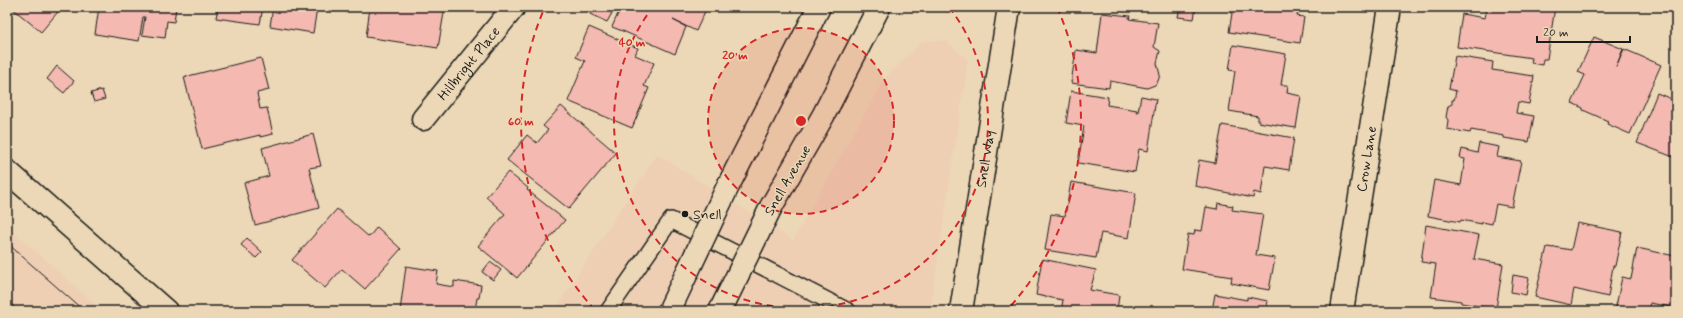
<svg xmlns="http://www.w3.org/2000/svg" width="1683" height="318" viewBox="0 0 1683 318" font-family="Mynerve,sans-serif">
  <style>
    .built { fill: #eecfb4 }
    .building { fill: #f4b9b0; stroke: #1c1c1c }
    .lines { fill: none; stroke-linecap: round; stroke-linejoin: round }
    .lane-casing { stroke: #1c1c1c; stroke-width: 18 }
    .street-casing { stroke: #1c1c1c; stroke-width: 25 }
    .secondary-casing { stroke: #1c1c1c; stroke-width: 25 }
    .highway-casing { stroke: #1c1c1c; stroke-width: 25 }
    .lane { stroke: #ecd8b6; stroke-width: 15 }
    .street { stroke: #ecd8b6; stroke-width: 22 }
    .secondary { stroke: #ecd8b6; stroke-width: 22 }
    .highway { stroke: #ecd8b6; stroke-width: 22 }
    .tram { stroke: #1c1c1c; stroke-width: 1 }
    .secondary-bridge-casing { stroke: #1c1c1c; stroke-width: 25; stroke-linecap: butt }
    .secondary-bridge { stroke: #ecd8b6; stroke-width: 22 }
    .ring { fill: none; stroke: #d62828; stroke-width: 2; stroke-dasharray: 7 5 }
    .poi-dot { fill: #1c1c1c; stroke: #ecd8b6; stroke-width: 1.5 }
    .labels { text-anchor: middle; stroke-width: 3; stroke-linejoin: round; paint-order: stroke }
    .street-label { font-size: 14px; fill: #1c1c1c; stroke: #ecd8b6 }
    .poi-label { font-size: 14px; fill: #1c1c1c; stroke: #ecd8b6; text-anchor: start }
    .centre { fill: #d62828; stroke: #ecd8b6; stroke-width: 2 }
    .ring-label { font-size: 12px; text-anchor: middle; font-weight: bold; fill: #d62828; stroke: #ecd8b6; stroke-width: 3; stroke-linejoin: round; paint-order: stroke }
  </style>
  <rect width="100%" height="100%" fill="#ecd8b6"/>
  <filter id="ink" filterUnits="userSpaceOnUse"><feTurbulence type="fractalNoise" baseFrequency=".025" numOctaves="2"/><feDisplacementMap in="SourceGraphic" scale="8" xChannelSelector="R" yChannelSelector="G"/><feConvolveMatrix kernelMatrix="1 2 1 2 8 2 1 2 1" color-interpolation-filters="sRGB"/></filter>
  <g filter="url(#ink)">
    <path class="built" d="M923,41H946L968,60L930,311H554L657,154L793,240L884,79Z
      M7,226L103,311H7Z"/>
    <path class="building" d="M11,7H62L41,32Z
      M99,7H176L174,22L167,21L165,38L142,35L145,17H143L139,41L95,34Z
      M218,7H263L260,24L216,18Z
      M273,7H348L347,12L317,8L313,33L270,26Z
      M370,7H445L438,48L366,37Z
      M593,7H600L612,13L607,22L590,14Z
      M621,7H707L696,31L673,20L686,27L675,54L625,32L612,27Z
      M1180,7H1196L1194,19L1178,17Z
      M1233,7H1315L1314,10L1299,8L1297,16L1304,17L1300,43L1229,32Z
      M1487,7H1555L1547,59H1543L1542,65L1531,63L1532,58L1457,47L1462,14L1485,18Z
      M1102,13L1130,16L1129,19L1158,23L1154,47L1160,51L1157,63L1160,75L1158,81L1155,85L1147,88L1110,81L1109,88L1071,83L1076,50L1097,53Z
      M589,27L638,48L635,55L654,63L644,86L649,88L632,128L568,101L585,61L576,57Z
      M1594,37L1623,49L1616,67L1624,49L1661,65L1630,134L1607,124L1608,121L1583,110V108L1572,103L1585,75L1578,72Z
      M1233,45L1286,54L1281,85H1288L1287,93L1301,96L1296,128L1258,122V116L1229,111L1235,71L1229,70Z
      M1455,56L1493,62L1492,70L1534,76L1529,104L1518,102L1516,113L1534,116L1529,142L1504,138V136L1471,130L1470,133L1447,129L1448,120L1446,117L1448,106L1452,104V100H1454L1456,91L1449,89Z
      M261,58L269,90L257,93L260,109L267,108L273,134L260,137V135L202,149L184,77Z
      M57,66L74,81L64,93L47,79Z
      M102,90L105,99L94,102L91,93Z
      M1071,91L1108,97L1107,105L1137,110L1136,112H1138L1141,96L1156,99L1148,151L1139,149L1135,172L1078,163L1084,126L1066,123Z
      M1657,93L1676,101V158L1637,143Z
      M561,106L616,153L569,209L507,160L527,135L537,143L548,130L543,126Z
      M1222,125L1294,138L1289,170L1265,166L1261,194L1254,192L1253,198L1195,186L1199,160L1215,163Z
      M313,134L321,166L309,168L319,208L255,225L244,183L269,176L262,148Z
      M1479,143L1499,147L1497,157L1521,161L1512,207L1496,204L1492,224L1482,222V224L1461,220L1460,222L1428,216L1434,180L1461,185L1465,159L1460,158L1462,149L1477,153Z
      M508,172L528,188L527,190L565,220L517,278L478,246L505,214L486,197Z
      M1071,182L1136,193L1129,238L1101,233L1096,258L1045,250L1051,214L1065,216Z
      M1218,203L1233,206L1232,210L1263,214L1256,255L1275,258L1269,290L1231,283L1232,277L1182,269L1188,234L1194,235L1195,230L1202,231L1206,207L1217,209Z
      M337,209L369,237L377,227L401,249L365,289L342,269L325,288L292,260Z
      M1577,223L1622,232L1615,266H1613L1608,297L1574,289L1571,305L1535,297L1547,247L1554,248V247L1571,250Z
      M1426,225L1479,235L1474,259L1503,264L1496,309L1461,303V301L1431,297L1436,264L1421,262Z
      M247,238L262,252L256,258L241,245Z
      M1637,248L1675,256L1676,251V308L1650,303L1648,311H1615L1622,277L1631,279Z
      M1042,259L1096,270L1090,290L1119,295L1117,311H1061L1063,300L1036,295Z
      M490,262L501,270L493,280L482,272Z
      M406,266L438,271L436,284L454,287V281L481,285L479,298H477L475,311H400Z
      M1513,275L1529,278L1526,295L1511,292Z
      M1215,294L1247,300V297L1268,301L1266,311H1212Z"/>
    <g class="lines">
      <defs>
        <path id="lane" d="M608,311L671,220L848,311"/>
        <g id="street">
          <path id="s1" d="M423,119L514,7"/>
          <path id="s2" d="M961,311L1009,7"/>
          <path id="s3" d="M1342,311L1390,7"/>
        </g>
        <path id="secondary" d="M729,184L819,7
          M771,207L823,116L879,7"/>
        <path id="highway" d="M7,171L166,311"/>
      </defs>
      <use href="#lane" class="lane-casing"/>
      <use href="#street" class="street-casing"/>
      <use href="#secondary" class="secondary-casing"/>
      <use href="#highway" class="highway-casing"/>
      <use href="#lane" class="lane"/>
      <use href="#street" class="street"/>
      <use href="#secondary" class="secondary"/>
      <use href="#highway" class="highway"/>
      <path class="tram" d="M7,243L84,311
        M7,301L18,311"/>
      <defs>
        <path id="secondary-bridge" d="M669,311L729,184
          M720,311L771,207"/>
      </defs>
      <use href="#secondary-bridge" class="secondary-bridge-casing"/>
      <use href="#secondary-bridge" class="secondary-bridge"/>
    </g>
  </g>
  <circle cx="801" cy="121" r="93" fill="#d62828" fill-opacity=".12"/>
  <g class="ring">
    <circle cx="801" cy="121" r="93"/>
    <path d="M949 7A187 187 0 1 1 653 7"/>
    <path d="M595 310A280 280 0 0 1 545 7M1057 7A280 280 0 0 1 1007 310"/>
  </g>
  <circle class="poi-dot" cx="685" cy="214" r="4"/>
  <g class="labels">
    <g class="street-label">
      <text dy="5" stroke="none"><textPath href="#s1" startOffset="72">Hillbright Place</textPath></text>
      <text dy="5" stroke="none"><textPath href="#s2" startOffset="154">Snell Way</textPath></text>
      <text dy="5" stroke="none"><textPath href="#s3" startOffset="154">Crow Lane</textPath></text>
      <text transform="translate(787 180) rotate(-60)" y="5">Snell Avenue</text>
    </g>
    <g class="poi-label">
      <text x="693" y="219">Snell</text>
    </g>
  </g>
  <circle cx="801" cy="121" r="6" class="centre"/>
  <g class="ring-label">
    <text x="632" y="46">40 m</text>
    <text x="735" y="59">20 m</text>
    <text x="521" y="125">60 m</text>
  </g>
  <rect width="1683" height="318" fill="none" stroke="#ecd8b6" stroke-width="24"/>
  <rect x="12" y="12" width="1659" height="294" fill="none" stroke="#1c1c1c" stroke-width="1.5" filter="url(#ink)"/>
  <path d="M1537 36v6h93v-6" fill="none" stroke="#1c1c1c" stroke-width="2"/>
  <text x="1543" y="36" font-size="12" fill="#1c1c1c" stroke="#ecd8b6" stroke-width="3" paint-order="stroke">20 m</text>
</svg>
